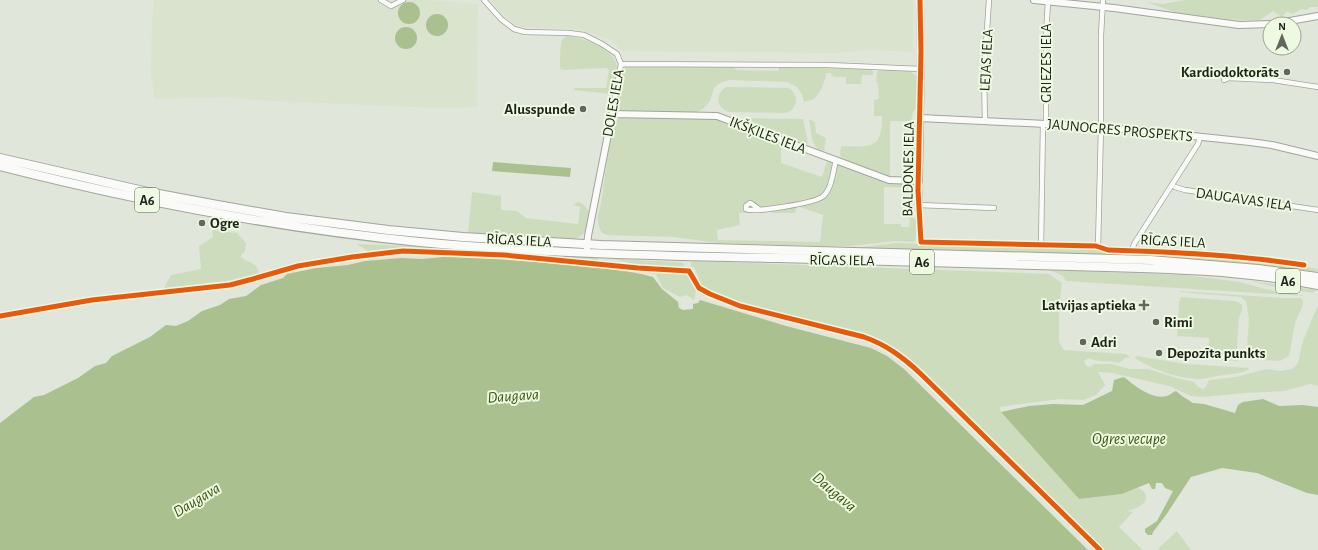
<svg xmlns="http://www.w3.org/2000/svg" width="1318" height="550" viewBox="0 0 1318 550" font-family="'Alegreya Sans',sans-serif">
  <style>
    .built { fill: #d9e3cd }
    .green { fill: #cedcbe }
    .water { fill: #aac08f }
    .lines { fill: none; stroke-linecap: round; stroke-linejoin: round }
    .minor-casing { stroke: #a0a49b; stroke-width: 6 }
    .tertiary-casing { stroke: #a0a49b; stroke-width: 8 }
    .trunk-casing { stroke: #a0a49b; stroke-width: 10 }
    .minor { stroke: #fafbf9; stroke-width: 4.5 }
    .tertiary { stroke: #fafbf9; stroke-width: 6 }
    .trunk { stroke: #fafbf9; stroke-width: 8 }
    .cycleway-casing { stroke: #eef9e1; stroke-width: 8 }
    .cycleway { stroke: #e8590c; stroke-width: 5 }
    .poi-dot { fill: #62675d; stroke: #eef9e1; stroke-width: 1.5 }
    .labels { text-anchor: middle; stroke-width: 4; stroke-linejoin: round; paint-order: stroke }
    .shield { fill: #eef9e1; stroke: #5c6256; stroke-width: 1 }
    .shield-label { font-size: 14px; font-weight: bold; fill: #1e221a }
    .street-label { font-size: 15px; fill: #1e221a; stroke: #eef9e1 }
    .poi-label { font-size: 15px; font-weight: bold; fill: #1e221a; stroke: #eef9e1; text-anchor: start }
    .water-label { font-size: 16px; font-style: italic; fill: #3d5510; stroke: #eef9e1 }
  </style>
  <rect width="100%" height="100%" fill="#e0e6da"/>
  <path class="built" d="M154,0H385L389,2L401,0H427L478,4L477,107L438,108L252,100L226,97L155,99L151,74L152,26Z
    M491,0H913V52L872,50L835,53L623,51L610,40L579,29L519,27L499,11Z"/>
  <path class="green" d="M1185,0H1318V7H1310L1307,10L1302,9L1292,14L1287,11L1282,17L1273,11L1260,20H1237L1177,13L1146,2L1163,4Z
    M566,36C582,37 616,49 617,67C618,75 615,85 613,92L611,94L574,90V88H606L609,70L606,68L562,70L560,68C560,62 560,46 562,41C563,38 564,38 566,36Z
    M626,65L732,66L737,70L779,71V67L870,69L873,72V75H862L861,84H846V77H833L831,73H826C826,80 820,94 814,99C811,100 807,101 804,102L802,94L797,87L787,82L730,80L720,83L714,88L710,101L703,109L696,112H627L619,109L616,103L622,71Z
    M881,69L908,70L918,77L917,108L913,111L911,121H890V177L845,160L840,156L841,147L843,146C872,147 882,149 882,116H874V100L879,99L878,83H876L877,72Z
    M726,87L788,88C800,95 798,109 785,113L728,112C716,107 715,94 726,87Z
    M624,117L714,118L781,143V163L822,177L827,161L833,163V166C830,177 829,189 819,196L772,207C769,207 767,208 764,207C756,206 752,198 744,204V211H764V213H739L740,225L717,230L718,240L820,242L823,215L797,206L795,213H772V211L822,198L830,190L836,166L841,164L891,184L905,183L915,186V188L884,187V224H901V227H909L910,215L916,220V238L914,242L895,241L850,246H819L718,243L674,237L607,235L602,233C596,223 597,215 601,204L612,126L618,119Z
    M731,118L803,119L808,143L805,145L784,134L764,130Z
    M809,119L815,122L816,133L826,138L824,151C811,151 811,130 809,119Z
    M911,128H917C917,142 921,165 907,174L908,165L911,164Z
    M472,192L501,196V210L517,211L526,218L578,224L580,207L574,205V204L579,202L584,205L589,211C590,226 587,236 572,240L468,234Z
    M211,217C218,218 225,217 228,224L226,229L227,232L237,233L246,243L245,251L241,255V257C248,263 257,262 259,273L226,281L164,288L171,275L201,269L199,246L213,237Z
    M896,243L1094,248C1117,255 1143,252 1167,253C1217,256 1268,260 1318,269V271L1308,272L1202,260L1082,254L849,249Z
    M356,244L435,247L598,257V262C523,256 446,246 370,254L365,249Z
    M610,258L628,260L679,262L683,263L686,269L650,268Z
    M694,261L1049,274L1062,283L1059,306V342L1064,350L1126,354L1130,357L1125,358L1119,363C1109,360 1097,363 1089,358L1084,361L1086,366L1090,367L1094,364H1112L1130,369H1148L1180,379L1194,382L1198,387L1203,389L1206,387L1209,380L1236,377L1266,369L1280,371L1292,369L1298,363L1303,341L1318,305V386L1310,384L1285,391L1246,393L1203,397L1191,396L1169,386L1112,373L1098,372L1105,385L1096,395L1083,400L1060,399L1000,407L1001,412L1079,499L1122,494L1138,488C1151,493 1147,504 1136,508C1133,510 1129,510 1126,511L1133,512L1119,527L1143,550H1104L899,352L876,339L743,305L703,289L697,280L699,278L694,267H691V262Z
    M613,266L656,270L657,273H666L667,271L685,272L690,277L698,291H696L694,300C688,296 689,294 680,297L663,288L656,274Z
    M1050,270L1186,275L1240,282L1265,289L1305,296L1066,281L1063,276Z
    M1251,281L1316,290L1313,293C1292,289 1271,287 1251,281Z
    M1180,291L1285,298H1301L1303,301V305L1295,323L1289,356L1280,361L1244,359L1247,349L1249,319L1246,301L1241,297L1180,292Z
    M1181,297L1234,301L1238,302L1242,305V310L1239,318L1237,348L1239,358L1237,361L1208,359L1209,338L1177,336L1179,303Z
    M1136,356L1186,364L1249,368V369C1242,374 1231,374 1223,375C1215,376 1206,379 1199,379C1179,379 1151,369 1135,358Z
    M1177,531L1191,550H1158L1159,548Z"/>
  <path class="water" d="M398 13a11 11 0 1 1 22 0a11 11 0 1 1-22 0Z
    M426 25a11 11 0 1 1 22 0a11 11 0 1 1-22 0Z
    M395 38a11 11 0 1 1 22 0a11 11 0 1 1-22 0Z
    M493,162L571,168L570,177L492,171Z
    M443,257C486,258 528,261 571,265C599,268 627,270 653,277L662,289L678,302L679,308L683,310L693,309V304L698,303L700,300L786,326L871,348L887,356L904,369L1088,550H0V423L34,397L44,395L78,378L95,366L106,363L112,356L150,337L166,325L176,326L188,321L202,311L220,305L229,299L246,296L261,285L283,278L287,274L316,268L348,265L365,261L401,258L422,259Z
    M1124,377C1135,386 1152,400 1167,396C1170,395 1173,392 1176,391L1182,396L1193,403L1204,404L1235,413L1238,405L1243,402L1263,399L1279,406L1303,405L1318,407V495L1307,493L1257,473L1222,468L1191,477L1166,515L1153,532L1152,535H1148L1145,532V529L1157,521L1173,491L1165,488L1162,483H1156L1155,489H1152L1149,483L1122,494L1079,499L1001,412L1029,406L1053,404L1083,405L1112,391L1114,380Z"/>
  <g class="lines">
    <defs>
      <path id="minor" d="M381,0L391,6L403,0
        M484,0L501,19L514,29L525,32L569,33L584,35L602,44L617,54L621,64L612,114
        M621,64L828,65L921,69
        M1224,80L1228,78L1273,80L1318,87
        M985,121L984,75L989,0
        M1046,124V36L1048,1
        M919,181L921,242L1096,246L1108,250C1173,252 1239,255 1304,265
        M1172,185L1175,187L1185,190L1318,210
        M919,205L994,208
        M760,210L752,204L750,203L746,206V209C755,213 813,203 822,197C832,190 833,171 836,160
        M1041,246L1043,124
        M1098,247L1101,127V35L1103,0
        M1132,251L1134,244L1198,144L1200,137
        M0,316L92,300L230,285L253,279L298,266L352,257"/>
      <path id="tertiary" d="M1034,0L1114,8L1239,25L1273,24L1318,16
        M920,118L1046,124L1136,130L1250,142L1272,145L1318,156
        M587,248L588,236L612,114L717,116L889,180L919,181L921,52L920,0"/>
      <path id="trunk" d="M0,158L148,192L212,204L286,217L388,230L463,237L601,245L1150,260L1258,269L1318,277
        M0,166C138,201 278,228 420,242C539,253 659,256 779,258C877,261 975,263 1072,266C1154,268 1238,269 1318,285"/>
    </defs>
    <use href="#minor" class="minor-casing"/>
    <use href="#tertiary" class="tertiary-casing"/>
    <use href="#trunk" class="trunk-casing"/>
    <use href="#minor" class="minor"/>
    <use href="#tertiary" class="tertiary"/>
    <use href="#trunk" class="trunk"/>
    <defs>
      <path id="cycleway" d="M920,0L921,52L918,190L921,242L1096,246L1108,250C1173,252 1239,255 1304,265
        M0,316L92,300L230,285L253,279L298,266L352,257L403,251L504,255L638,268L689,271L699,288L710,294L740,306L864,337C887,345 904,358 922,375L1100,550"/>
    </defs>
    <use href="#cycleway" class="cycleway-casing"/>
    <use href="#cycleway" class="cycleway"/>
  </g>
  <g class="poi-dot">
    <circle cx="1287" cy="72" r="4"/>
    <circle cx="583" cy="109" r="4"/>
    <circle cx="202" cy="223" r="4"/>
    <path d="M1142 299h4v4h4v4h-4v4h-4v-4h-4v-4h4z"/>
    <circle cx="1156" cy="322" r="4"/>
    <circle cx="1083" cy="342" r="4"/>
    <circle cx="1159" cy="353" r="4"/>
  </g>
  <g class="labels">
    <g class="shield">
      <rect x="135" y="188" width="24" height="24" rx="3"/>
      <rect x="910" y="250" width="24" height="24" rx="3"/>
      <rect x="1276" y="269" width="24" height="24" rx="3"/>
    </g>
    <g class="shield-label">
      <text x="147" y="205">A6</text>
      <text x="922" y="267">A6</text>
      <text x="1288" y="286">A6</text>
    </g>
    <g class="street-label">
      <text transform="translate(986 60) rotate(-87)" y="5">LEJAS IELA</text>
      <text transform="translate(1046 63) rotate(-90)" y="5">GRIEZES IELA</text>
      <text transform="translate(613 103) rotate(-80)" y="5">DOLES IELA</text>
      <text transform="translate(1120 130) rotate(5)" y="5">JAUNOGRES PROSPEKTS</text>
      <text transform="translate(768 135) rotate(21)" y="5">IKŠĶILES IELA</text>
      <text transform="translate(908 169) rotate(-89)" y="5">BALDONES IELA</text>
      <text transform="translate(1244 199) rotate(8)" y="5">DAUGAVAS IELA</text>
      <text transform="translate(519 240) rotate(3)" y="5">RĪGAS IELA</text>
      <text transform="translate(1173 241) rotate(3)" y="5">RĪGAS IELA</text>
      <text transform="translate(842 260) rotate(1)" y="5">RĪGAS IELA</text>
    </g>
    <g class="poi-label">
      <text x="1279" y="77" text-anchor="end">Kardiodoktorāts</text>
      <text x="575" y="114" text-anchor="end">Alusspunde</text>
      <text x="210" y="228">Ogre</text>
      <text x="1136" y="310" text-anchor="end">Latvijas aptieka</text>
      <text x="1164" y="327">Rimi</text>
      <text x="1091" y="347">Adri</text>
      <text x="1167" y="358">Depozīta punkts</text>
    </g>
    <g class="water-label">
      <text transform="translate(513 395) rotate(-4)" y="6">Daugava</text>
      <text x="1129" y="444">Ogres vecupe</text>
      <text transform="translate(835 491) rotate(40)" y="6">Daugava</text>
      <text transform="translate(196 499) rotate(-31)" y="6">Daugava</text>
    </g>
  </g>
  <g transform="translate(1282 36)"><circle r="19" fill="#eef9e1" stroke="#9ba391"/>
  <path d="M0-3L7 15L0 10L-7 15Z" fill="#62675d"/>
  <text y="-6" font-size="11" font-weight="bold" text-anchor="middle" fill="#1e221a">N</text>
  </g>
</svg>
